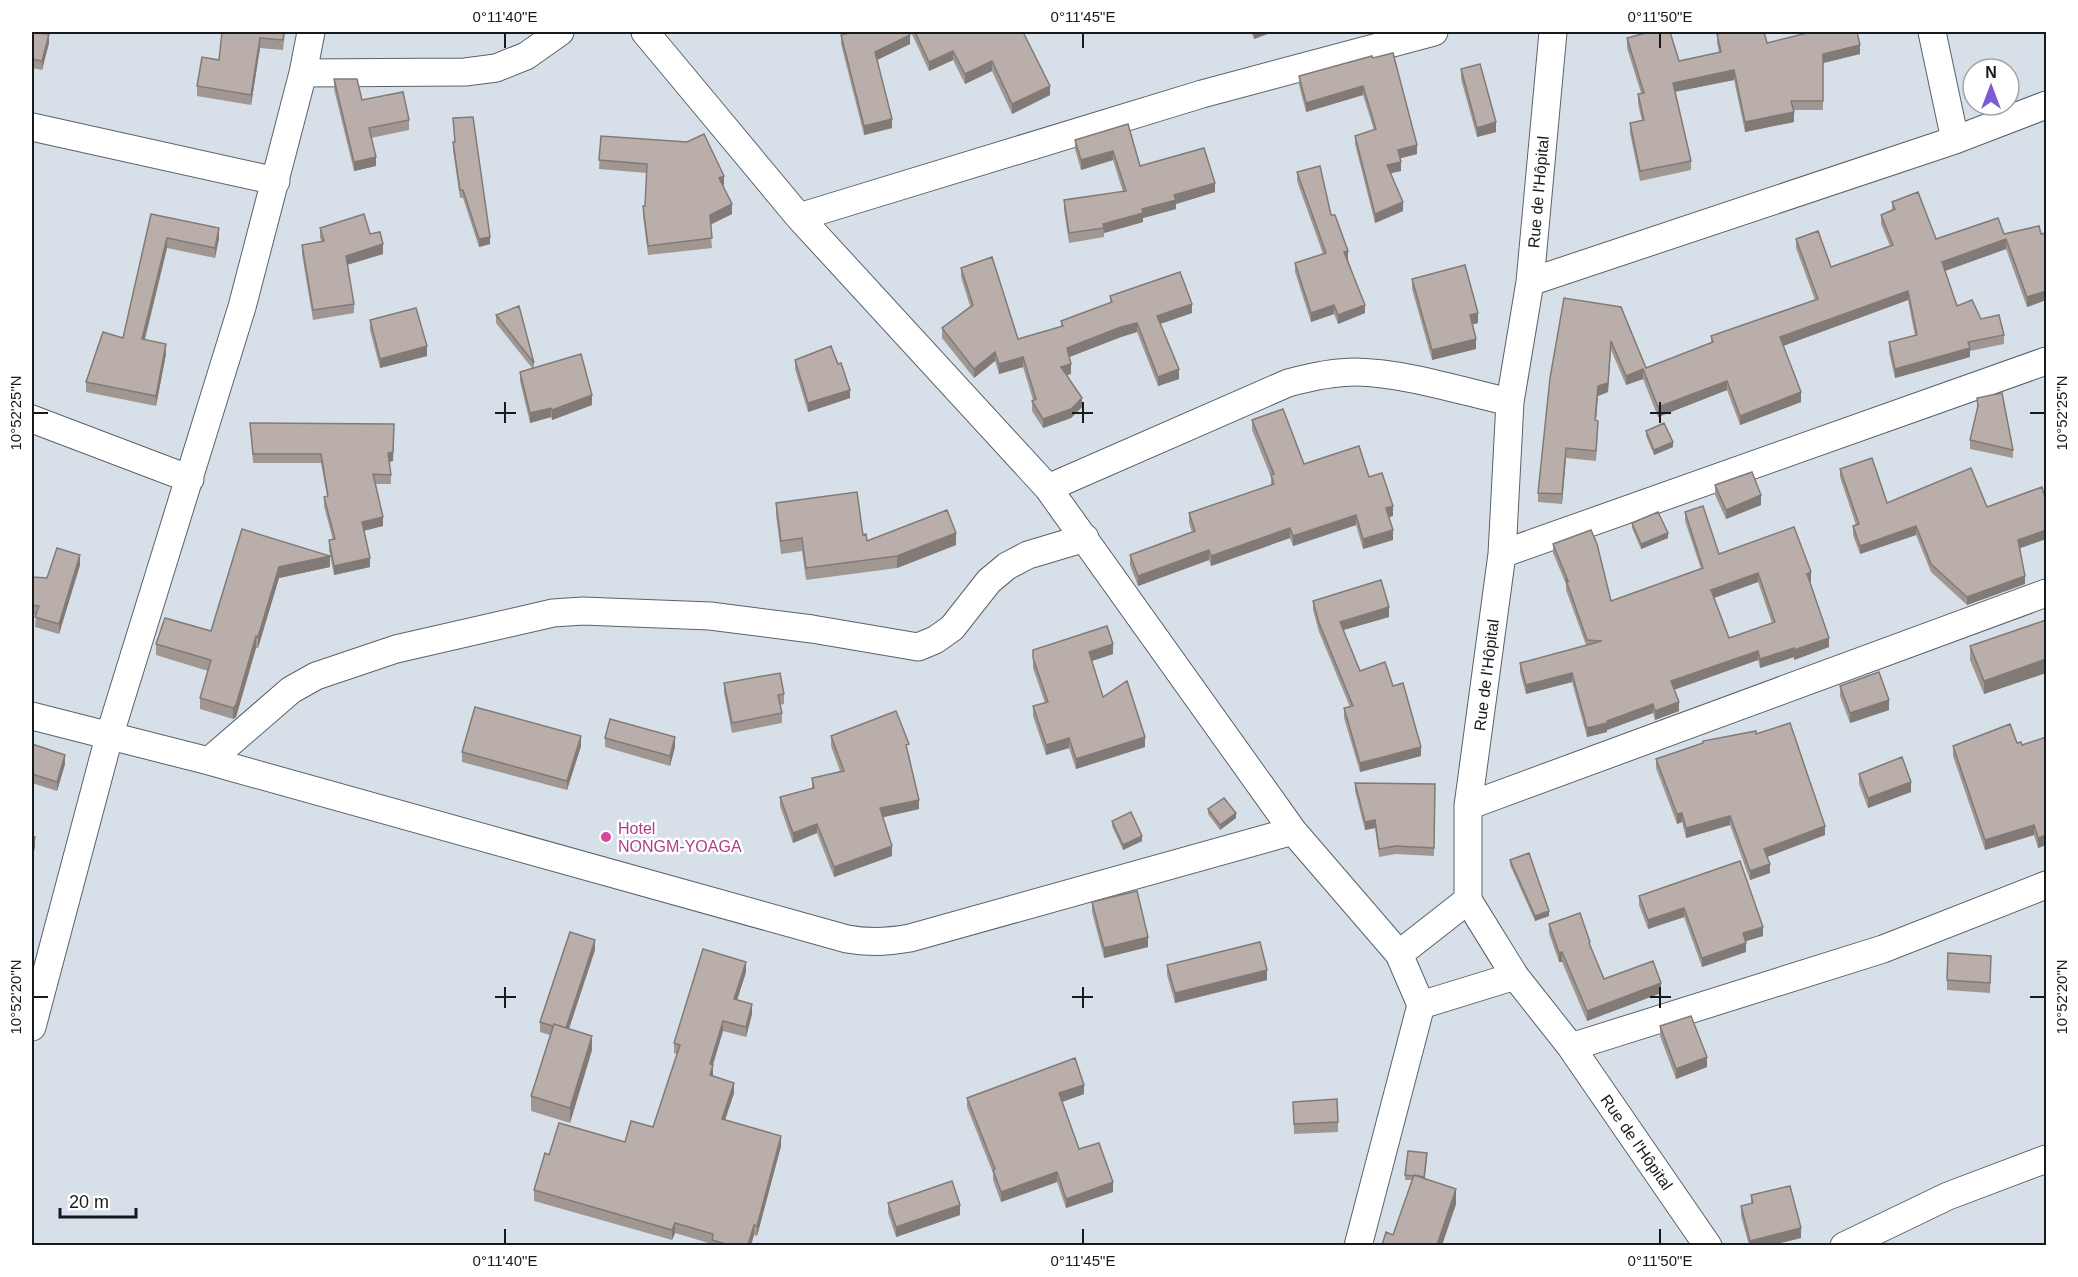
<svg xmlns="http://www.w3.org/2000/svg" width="2078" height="1277" viewBox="0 0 2078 1277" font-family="Helvetica,sans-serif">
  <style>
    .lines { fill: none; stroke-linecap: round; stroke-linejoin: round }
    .minor-casing { stroke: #5a6269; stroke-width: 29 }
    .minor { stroke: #fff; stroke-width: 27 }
    .wall { fill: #a09692; fill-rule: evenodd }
    .shaded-wall { fill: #827a77 }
    .building { fill: #baaeaa; stroke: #827a77; stroke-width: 1.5; fill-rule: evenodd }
    .ticks { fill: none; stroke: #171a1d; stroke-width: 2 }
    .hotel-dot { fill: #d1479c; stroke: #fff; stroke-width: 2 }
    .labels { text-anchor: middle; stroke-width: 5; stroke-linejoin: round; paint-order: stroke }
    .street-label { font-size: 16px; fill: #171a1d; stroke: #fff }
    .hotel-label { font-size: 16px; fill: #b23c85; stroke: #fff; text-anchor: start }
    .neatline { fill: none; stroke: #171a1d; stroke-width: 2 }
    .ticks-label { font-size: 15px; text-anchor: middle; fill: #171a1d }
  </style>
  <rect width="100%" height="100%" fill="#d7e0e9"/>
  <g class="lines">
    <defs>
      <path id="minor" d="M645,32L799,217L1048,488L1293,831L1399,954L1421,1005L1358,1246
        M1553,32L1530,282L1510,402L1502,554L1468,806V900L1515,976L1571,1047L1708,1246
        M1932,32L1955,140
        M303,73L465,72L496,68L526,56L560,32
        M32,127L276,181
        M799,217L1202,94L1434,32
        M1530,282L1955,140L2046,105
        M32,419L190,479
        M1048,488L1288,383C1310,377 1332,372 1356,372C1406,373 1461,391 1510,402
        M1502,554L2046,361
        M32,716L209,761L847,939C869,943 888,942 910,938L1293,831
        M209,761L291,690L316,676L396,649L553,613L583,611L710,616L812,629L918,647L935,640L952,628L989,581L1007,566L1028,555L1085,538
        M1468,806L2046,593
        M1399,954L1468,900
        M1421,1005L1515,976
        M32,1027L109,737L242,307L303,73L311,32
        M1571,1047L1883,949L2046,885
        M1844,1246L1948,1196L2046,1159"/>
    </defs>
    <use href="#minor" class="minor-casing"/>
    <use href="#minor" class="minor"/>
  </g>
  <path class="wall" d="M222,32H285L283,50L260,48L251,105L197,96V86L219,60Z
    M870,32L910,44L877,60L892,128L864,135L841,44V35Z
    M911,32H1023L1050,95L1012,114L992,71L965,84L953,60L929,71Z
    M1251,32H1273L1254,39Z
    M1807,32H1857L1860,54L1823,63V110H1793L1794,122L1745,132L1734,80L1675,92L1691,161V170L1640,181L1630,133V123L1642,121L1638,104V94L1641,93L1627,48V38L1679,61L1719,53L1717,43V34L1767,43L1808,33Z
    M32,33L49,43L42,70L32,68Z
    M1372,56L1417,154L1400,158L1401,171L1391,173L1403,211L1375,223L1355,144V136L1374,130L1363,95L1306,112L1299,85V76Z
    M1461,69L1496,132L1477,137L1461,79Z
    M334,79L362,100L409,120V130L371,138L376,166L354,171L334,89Z
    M453,118L490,244L479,247L463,198H460L453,150V142H455Z
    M1128,124L1140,166L1215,192L1176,204V209L1143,218V222L1104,233V237L1069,243L1064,210V200L1123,192L1113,160L1081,170L1075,149V140Z
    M601,136L724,185L723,186L732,214L710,224L712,248L648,255L643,216V206H645L647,173L599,169Z
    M1297,172L1331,215L1348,259L1365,313L1338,324L1334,314L1311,322L1295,272V263L1323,254L1297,181Z
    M1892,202L1936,239L2004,234H2041L2046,233V300L2027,307L2006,249L1945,271L1957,306L1981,319L2004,335V344L1970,351V357L1895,378L1889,352V342L1915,336L1908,300L1783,346L1801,402L1740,425L1727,390L1658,417L1643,379L1626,385L1611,350L1608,392L1598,396L1596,420L1598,430L1596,461L1566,458L1562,504L1538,502V493L1564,298L1646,368L1711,343V336L1815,300L1796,248V239L1831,267L1890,246L1881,224V215L1892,210Z
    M151,214L219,238L215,258L167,248L145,340L166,354L156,406L86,392V382L123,338Z
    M320,228L370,234L383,254L347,265L354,304V313L313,320L302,254V245L322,242L320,238Z
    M961,268L1018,339L1061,327V321L1110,303V296L1192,313L1160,324L1179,379L1158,386L1137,332L1121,337L1069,357L1071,374L1067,375L1082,407L1071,418L1043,428L1032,411V401L1033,400L1023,367L999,374L995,361L974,378L942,338V328L970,306L961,277Z
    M1412,279L1478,323L1472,324L1476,349L1432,360L1412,289Z
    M496,315L534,363V367L592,405L552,420L551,417L530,423L520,381V372L532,368L496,323Z
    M370,320L427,356L380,368L370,330Z
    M795,360L838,364L850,398L808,412L795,369Z
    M1977,398L2013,450V458L1970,449V440L1977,410Z
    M1252,420L1304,464L1369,477L1393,516L1389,517L1393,540L1363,549L1356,525L1293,546L1290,538L1211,566L1209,560L1138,586L1130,565V555L1192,532L1189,523V513L1271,485V477L1252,430Z
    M250,423L394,434L393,461L389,462L391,475V484H375L383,526L364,531L370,567L334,575L329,550V540H333L324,506V497L327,496L321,463H253Z
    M1646,431L1673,447L1654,455L1646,436Z
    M1840,469L1887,503L1987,507L2046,539L2019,548L2025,584L1967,605L1931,572L1916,535L1860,554L1853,535V526L1856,525L1840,477Z
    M1715,485L1761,505L1726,519L1715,495Z
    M776,503L863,535L867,541L956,545L897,568L806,580L802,551L781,554L776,515Z
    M1685,512L1719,554L1811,582H1809L1829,647L1794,660V657L1760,668L1758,660L1674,689L1679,711L1655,720L1653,713L1607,730V732L1587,737L1572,682L1526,694L1520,672V663L1586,645L1566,590V584L1553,553V544L1611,601L1701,569L1685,521ZM1758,582L1772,623L1729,638L1714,598Z
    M1632,523L1668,538L1641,549L1632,528Z
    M242,529L330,567L279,578L258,648H256L236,717L233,719L200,709V698L208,671L156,655V644L211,631Z
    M80,565L59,634L35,627L36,615H32V577L47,578Z
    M1313,601L1389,617L1343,630L1360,671L1393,686L1421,756L1360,772L1344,718V708L1350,707L1319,632L1313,610Z
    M2046,620V673L1984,694L1970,660V646Z
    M1033,650L1113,654L1091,661L1103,697L1145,747L1076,769L1069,748L1046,755L1033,716V706L1045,703L1033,668Z
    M724,683L784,694V704L780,705L782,713V723L732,733L724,693Z
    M1840,686L1889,710L1850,723L1840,696Z
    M1756,734L1825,835L1767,857L1770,873L1750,880L1730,825L1686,838L1682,822L1677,824L1656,768V759Z
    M831,736L909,754L919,809L883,817L892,856L834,877L817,833L793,843L780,806V797L812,788V778L840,771L831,746Z
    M2046,737V845L2038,848L2034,835L1985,850L1953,756V746L2017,743L2022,745Z
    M605,738L675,747L670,766L605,747Z
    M32,744L65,764L57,791L32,783Z
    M581,746L567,790L462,762V752Z
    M1859,774L1911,792L1868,808L1859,784Z
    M1355,783L1435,784L1434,856L1396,854L1379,857L1375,828L1365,830L1355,791Z
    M1208,809L1236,818L1220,830L1208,814Z
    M1112,821L1142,841L1123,850L1112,826Z
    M1510,860L1549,916L1535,921L1510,865Z
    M1740,861L1763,936L1746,941V952L1702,967L1684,917L1648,929L1639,905V896Z
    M1092,902L1148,947L1104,958L1092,912Z
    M1549,924L1590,947L1604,979L1661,993L1587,1021L1562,962H1559L1549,933Z
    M595,950L569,1029L592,1050L570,1123L531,1111V1096L550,1035L540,1032V1022Z
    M1167,965L1267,980L1175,1003L1167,975Z
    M1991,966L1990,993L1947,990V980Z
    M746,972L737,1000L752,1014L746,1037L723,1031L713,1065V1076L734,1093L725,1120L781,1146L757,1236L754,1235L751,1245H712V1244L675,1233L672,1240L534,1201V1190L549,1155L625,1142L653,1127L677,1054L674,1053V1043Z
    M1660,1026L1707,1067L1676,1079L1660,1036Z
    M1084,1094L1062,1102L1079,1149L1113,1192L1066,1208L1057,1182L1001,1202L993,1180V1173L967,1107V1098Z
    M1293,1102L1338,1122V1132L1294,1134Z
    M1427,1158L1425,1178L1456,1204L1442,1245H1382L1393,1235L1412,1180H1405V1175Z
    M1751,1195L1801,1238L1772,1245H1749L1741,1216V1206L1751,1203Z
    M888,1203L960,1215L896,1237L888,1213Z"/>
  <path class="shaded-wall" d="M1254,32H1273L1254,39Z
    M49,34V43L42,70V61Z
    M910,35V44L875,61V52Z
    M260,38V48L251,105V95Z
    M1860,45V54L1823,63V54Z
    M953,51V60L929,71V62Z
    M992,61V71L965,84V74Z
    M1734,70V80L1673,92V83Z
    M1050,86V95L1012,114V104Z
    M1363,86V95L1306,112V103Z
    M1794,112V122L1745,132V122Z
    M892,119V128L864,135V126Z
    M1496,122V132L1477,137V128Z
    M1417,145V154L1398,159V150Z
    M1113,151V160L1081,170V160Z
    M376,157V166L354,171V162Z
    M1401,162V171L1387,174V165Z
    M724,176V185L719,187V178Z
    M1215,183V192L1176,204V209L1143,218V222L1104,233L1103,224L1142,209L1174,195Z
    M1403,202V211L1375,223V214Z
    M732,204V214L710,225V215Z
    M219,228V238L215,258V248Z
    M490,237V244L479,247V239Z
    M167,238V248L142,349V339Z
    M2006,239V249L1942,272V262Z
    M383,244V254L346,265V256Z
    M1348,251V259L1344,261V252Z
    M1908,291V300L1780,347V337Z
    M2046,291V300L2027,307V297Z
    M1192,304V313L1157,325V316Z
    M1334,305V314L1311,322V313Z
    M1365,305V313L1338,324V315Z
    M1478,313V323L1470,325V315Z
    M1137,323V332L1121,337L1067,358V348L1121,327Z
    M1476,339V349L1432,360V350Z
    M1611,341L1608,392L1598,396L1595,430V420L1598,386Z
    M166,344V354L156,406V396Z
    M427,346V356L380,368V359Z
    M1970,348V357L1895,378V369Z
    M995,352V361L974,378V369Z
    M1023,357V367L999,374V364Z
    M1071,364V374L1061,377V367Z
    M1179,369V379L1158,386V377Z
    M1643,369V379L1626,385V376Z
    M1727,381V390L1658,417V407Z
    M850,390V398L808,412V403Z
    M1801,392V402L1740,425V416Z
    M592,395V405L552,420V410Z
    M1082,398V407L1071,418L1043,428V419Z
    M551,408V417L530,423V413Z
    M394,424L393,461L388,462V453Z
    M1673,442V447L1654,455V450Z
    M1566,448V458L1562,504V494Z
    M1761,495V505L1726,519V510Z
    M1393,506V516L1386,518V508Z
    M1356,515V525L1293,546V536Z
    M383,517V526L362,531V522Z
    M1916,526V535L1860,554V546Z
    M1290,528V538L1211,566V556Z
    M1393,530V540L1363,549V539Z
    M2046,530V539L2018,549V540Z
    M956,533V545L897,568V556Z
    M1668,533V538L1641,549V544Z
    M1209,550V560L1138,586V576Z
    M80,555V565L59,634V624Z
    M330,556V567L279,578L258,648V637L279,567Z
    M370,558V567L334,575V566Z
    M1811,572V582L1807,583V574Z
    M1758,573V582L1711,599V590Z
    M2025,576V584L1967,605V597Z
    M1389,607V617L1340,631V622Z
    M256,636V648L236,717L233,719V708Z
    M1829,638V647L1794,660V650Z
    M1113,644V654L1089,662V652Z
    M1794,648V657L1760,668V659Z
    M1758,651V660L1671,691V681Z
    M2046,659V673L1984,694V681Z
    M1572,673V682L1526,694V685Z
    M1889,700V710L1850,723V713Z
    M1679,702V711L1655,720V711Z
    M1653,704V713L1607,730V732L1587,737V728Z
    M581,736V746L567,790V781Z
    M675,737V747L670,766V756Z
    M1145,737V747L1076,769V759Z
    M1069,738V748L1046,755V745Z
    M1421,747V756L1360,772V763Z
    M65,755V764L57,791V782Z
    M1911,782V792L1868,808V798Z
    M919,800V809L880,818V808Z
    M1236,813V818L1220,830V825Z
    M1682,813V822L1677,824V814Z
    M1730,816V825L1686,838V828Z
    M1375,820V828L1365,830V822Z
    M817,824V833L793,843V833Z
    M2034,825V835L1985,850V840Z
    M1825,826V835L1764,858V849Z
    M2046,835V845L2038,848V838Z
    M1142,836V841L1123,850V845Z
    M35,837V847L32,860V850Z
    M892,846V856L834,877V867Z
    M1770,864V873L1750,880V871Z
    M1684,908V917L1648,929V920Z
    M1549,911V916L1535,921V916Z
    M1763,927V936L1743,942V933Z
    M1148,937V947L1104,958V948Z
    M595,940V950L565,1040V1030Z
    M1746,943V952L1702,967V958Z
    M1562,952V962H1559V953Z
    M746,962V972L734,1010V999Z
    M1267,970V980L1175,1003V993Z
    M1661,983V993L1587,1021V1011Z
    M752,1004V1014L746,1037V1027Z
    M723,1021V1031L710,1074V1064Z
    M592,1036V1050L570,1123V1108Z
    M1707,1057V1067L1676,1079V1069Z
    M713,1065V1075L710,1085V1075Z
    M734,1083V1093L722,1129V1119Z
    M1084,1085V1094L1059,1103V1093Z
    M781,1136V1146L757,1236V1226Z
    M1057,1172V1182L1001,1202V1192Z
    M1113,1182V1192L1066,1208V1199Z
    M1456,1189V1204L1442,1245H1437Z
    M960,1205V1215L896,1237V1227Z
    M675,1223V1233L672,1240V1230Z
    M754,1225V1235L751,1245H748Z
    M1801,1228V1238L1772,1245H1750V1241Z"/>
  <path class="building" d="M222,32H284L283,40L260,38L251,95L197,86L202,57L219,60Z
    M854,32H908L910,35L875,52L892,119L864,126L841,35Z
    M915,32H1023L1050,86L1012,104L992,61L965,74L953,51L929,62Z
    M1649,32H1670L1679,61L1721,52L1717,34L1727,32H1764L1767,43L1811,32H1857L1860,45L1823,54V101H1791L1794,112L1745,122L1734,70L1673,83L1691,161L1640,171L1630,123L1644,120L1638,94L1644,93L1627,38Z
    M32,33L49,34L42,61L32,59Z
    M1393,53L1417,145L1398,150L1401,162L1387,165L1403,202L1375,214L1355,136L1376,129L1363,86L1306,103L1299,76L1372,56L1373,58Z
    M1480,64L1496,122L1477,128L1461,69Z
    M334,79H357L362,100L403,92L409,120L369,128L376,157L354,162Z
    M473,117L490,237L479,239L463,190H460L453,142H455L453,118Z
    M1128,124L1140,166L1204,148L1215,183L1174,195L1176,200L1142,209L1143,213L1103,224L1104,228L1069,233L1064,200L1126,191L1113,151L1081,160L1075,140Z
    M704,134L724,176L719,178L732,204L710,215L712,238L648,246L643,206H645L647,164L599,160L601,136L687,142Z
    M1320,166L1331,215H1335L1348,251L1344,252L1365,305L1338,315L1334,305L1311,313L1295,263L1326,253L1297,172Z
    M1918,192L1936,239L1998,218L2004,234L2039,226L2041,234L2046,233V291L2027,297L2006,239L1942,262L1957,306L1972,300L1981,319L1999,315L2004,335L1968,342L1970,348L1895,369L1889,342L1917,335L1908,291L1780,337L1801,392L1740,416L1727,381L1658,407L1643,369L1626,376L1611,341L1608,383L1598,386L1595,420L1598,421L1596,451L1566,448L1562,494L1538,493L1550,378L1564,298L1621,307L1646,368L1713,342L1711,336L1818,299L1796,239L1818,231L1831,267L1893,245L1881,215L1895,209L1892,202Z
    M151,214L219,228L215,248L167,238L142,339L166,344L156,396L86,382L103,332L123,338Z
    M364,214L370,234L380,232L383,244L346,256L354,304L313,310L302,245L324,241L320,228Z
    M992,257L1018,339L1063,326L1061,321L1112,302L1110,296L1180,272L1192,304L1157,316L1179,369L1158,377L1137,323L1121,327L1067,348L1071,364L1061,367L1082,398L1071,409L1043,419L1032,401L1036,399L1023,357L999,364L995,352L974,369L942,328L973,305L961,268Z
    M1465,265L1478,313L1470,315L1476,339L1432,350L1412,279Z
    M519,306L534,363L496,315Z
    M416,308L427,346L380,359L370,320Z
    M831,346L838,364L841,363L850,390L808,403L795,360Z
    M581,354L592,395L552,410L551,408L530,413L520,372Z
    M2002,393L2013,450L1970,440L1978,406L1977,398Z
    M1283,409L1304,464L1359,446L1369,477L1382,473L1393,506L1386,508L1393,530L1363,539L1356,515L1293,536L1290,528L1211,556L1209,550L1138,576L1130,555L1195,531L1189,513L1274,484L1271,475L1274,474L1252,420Z
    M250,423L394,424L393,452L388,453L391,475L373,474L383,517L362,522L370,558L334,566L329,540L335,539L324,497L328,496L321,454H253Z
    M1664,423L1673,442L1654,450L1646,431Z
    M1872,458L1887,503L1971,468L1987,507L2042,487L2046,501V530L2018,540L2025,576L1967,597L1931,564L1916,526L1860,546L1853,526L1859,524L1840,469Z
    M1752,472L1761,495L1726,510L1715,485Z
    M857,492L863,535L866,534L867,541L947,510L956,533L897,556L806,568L802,538L781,541L776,503Z
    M1703,506L1719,554L1794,527L1811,572L1807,574L1829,638L1794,650V648L1760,659L1758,651L1671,681L1679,702L1655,711L1653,704L1607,721V723L1587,728L1572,673L1526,685L1520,663L1602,641L1587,640L1566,580L1568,581L1553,544L1591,530L1597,544L1611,601L1703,568L1685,512ZM1758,573L1775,622L1729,638L1711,590Z
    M1658,512L1668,533L1641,544L1632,523Z
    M242,529L330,556L279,567L258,637L256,636L236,705L233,708L200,698L211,660L156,644L165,618L211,631Z
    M57,548L80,555L59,624L35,617L39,606L32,605V577L47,578Z
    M1381,580L1389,607L1340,622L1360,671L1385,662L1393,686L1403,683L1421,747L1360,763L1344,708L1353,706L1319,623L1313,601Z
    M2046,620V659L1984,681L1970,646Z
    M1107,626L1113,644L1089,652L1103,697L1127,681L1145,737L1076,759L1069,738L1046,745L1033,706L1048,702L1033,658V650Z
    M1879,672L1889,700L1850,713L1840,686Z
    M780,673L784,694L778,695L782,713L732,723L724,683Z
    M475,707L581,736L567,781L462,752Z
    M896,711L909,744L906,745L919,800L880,808L892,846L834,867L817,824L793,833L780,797L814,788L812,778L844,771L831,736Z
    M610,719L675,737L670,756L605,738Z
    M1790,723L1825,826L1764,849L1770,864L1750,871L1730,816L1686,828L1682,813L1677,814L1656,759L1703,743V741L1756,731V734Z
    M2010,724L2017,743L2021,742L2022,745L2046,737V835L2038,838L2034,825L1985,840L1953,746Z
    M32,744L65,755L57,782L32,774Z
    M1902,757L1911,782L1868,798L1859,774Z
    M1355,783L1435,784L1434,848L1396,846L1379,849L1375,820L1365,822Z
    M1224,798L1236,813L1220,825L1208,809Z
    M1131,812L1142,836L1123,845L1112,821Z
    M32,837H35L32,850Z
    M1529,853L1549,911L1535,916L1510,860Z
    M1740,861L1763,927L1743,933L1746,943L1702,958L1684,908L1648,920L1639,896Z
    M1137,891L1148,937L1104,948L1092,902Z
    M1580,913L1590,942L1589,943L1604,979L1653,961L1661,983L1587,1011L1562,952L1559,953L1549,924Z
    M570,932L595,940L566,1028L554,1024L553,1026L540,1022Z
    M1260,942L1267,970L1175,993L1167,965Z
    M703,949L746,962L734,999L752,1004L746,1027L723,1021L710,1064L713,1065L710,1075L734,1083L722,1119L781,1136L757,1226L754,1225L748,1245H729L712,1240L713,1234L675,1223L672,1230L534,1190L545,1153L549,1155L559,1123L625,1142L631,1121L653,1127L680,1045L674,1043Z
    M1948,953L1991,956L1990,983L1947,980Z
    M1691,1016L1707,1057L1676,1069L1660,1026Z
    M554,1024L592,1036L570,1108L531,1096Z
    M1075,1058L1084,1085L1059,1093L1079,1149L1099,1143L1113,1182L1066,1199L1057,1172L1001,1192L993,1170L995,1169L967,1098Z
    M1337,1099L1338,1122L1294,1124L1293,1102Z
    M1408,1151L1427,1153L1424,1177L1414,1175V1176L1405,1175Z
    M1414,1175L1456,1189L1437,1245H1382L1386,1232L1393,1235Z
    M952,1181L960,1205L896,1227L888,1203Z
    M1790,1186L1801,1228L1750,1241L1741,1206L1753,1203L1751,1195Z"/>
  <path class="ticks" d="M505,33V48M1083,33V48M1660,33V48M505,402V423M1083,402V423M1660,402V423M33,413H48M495,413H516M1072,413H1093M1650,413H1671M2030,413H2045M505,987V1008M1083,987V1008M1660,987V1008M33,997H48M495,997H516M1072,997H1093M1650,997H1671M2030,997H2045M505,1229V1244M1083,1229V1244M1660,1229V1244"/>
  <circle class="hotel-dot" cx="606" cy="837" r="6"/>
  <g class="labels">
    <g class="street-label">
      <text transform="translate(1538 192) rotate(-85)" y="6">Rue de l'Hôpital</text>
      <text transform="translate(1486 675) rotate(-83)" y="6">Rue de l'Hôpital</text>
      <text transform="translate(1637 1142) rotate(55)" y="6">Rue de l'Hôpital</text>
    </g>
    <g class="hotel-label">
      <text x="618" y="834">Hotel<tspan x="618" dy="18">NONGM-YOAGA</tspan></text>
    </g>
  </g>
  <rect width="2078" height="1277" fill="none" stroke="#ffffff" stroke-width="66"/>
  <g transform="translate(1991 87)"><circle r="28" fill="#ffffff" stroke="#a2a3a5" stroke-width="1.5"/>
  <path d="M0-4.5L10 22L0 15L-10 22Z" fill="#7b5ad4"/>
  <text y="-9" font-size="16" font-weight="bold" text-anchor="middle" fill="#171a1d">N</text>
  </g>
  <path d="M60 1208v9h76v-9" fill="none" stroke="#171a1d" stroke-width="3"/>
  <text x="69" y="1208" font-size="18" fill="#171a1d" stroke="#ffffff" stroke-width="4.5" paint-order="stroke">20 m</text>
  <rect x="33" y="33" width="2012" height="1211" class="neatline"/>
  <g class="ticks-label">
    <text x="505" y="22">0°11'40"E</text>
    <text x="1083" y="22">0°11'45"E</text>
    <text x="1660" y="22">0°11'50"E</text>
    <text transform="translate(16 413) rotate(-90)" y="5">10°52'25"N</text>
    <text transform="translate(2062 413) rotate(-90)" y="5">10°52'25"N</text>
    <text transform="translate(16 997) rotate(-90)" y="5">10°52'20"N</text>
    <text transform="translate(2062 997) rotate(-90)" y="5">10°52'20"N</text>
    <text x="505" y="1266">0°11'40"E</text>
    <text x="1083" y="1266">0°11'45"E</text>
    <text x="1660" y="1266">0°11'50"E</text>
  </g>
</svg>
